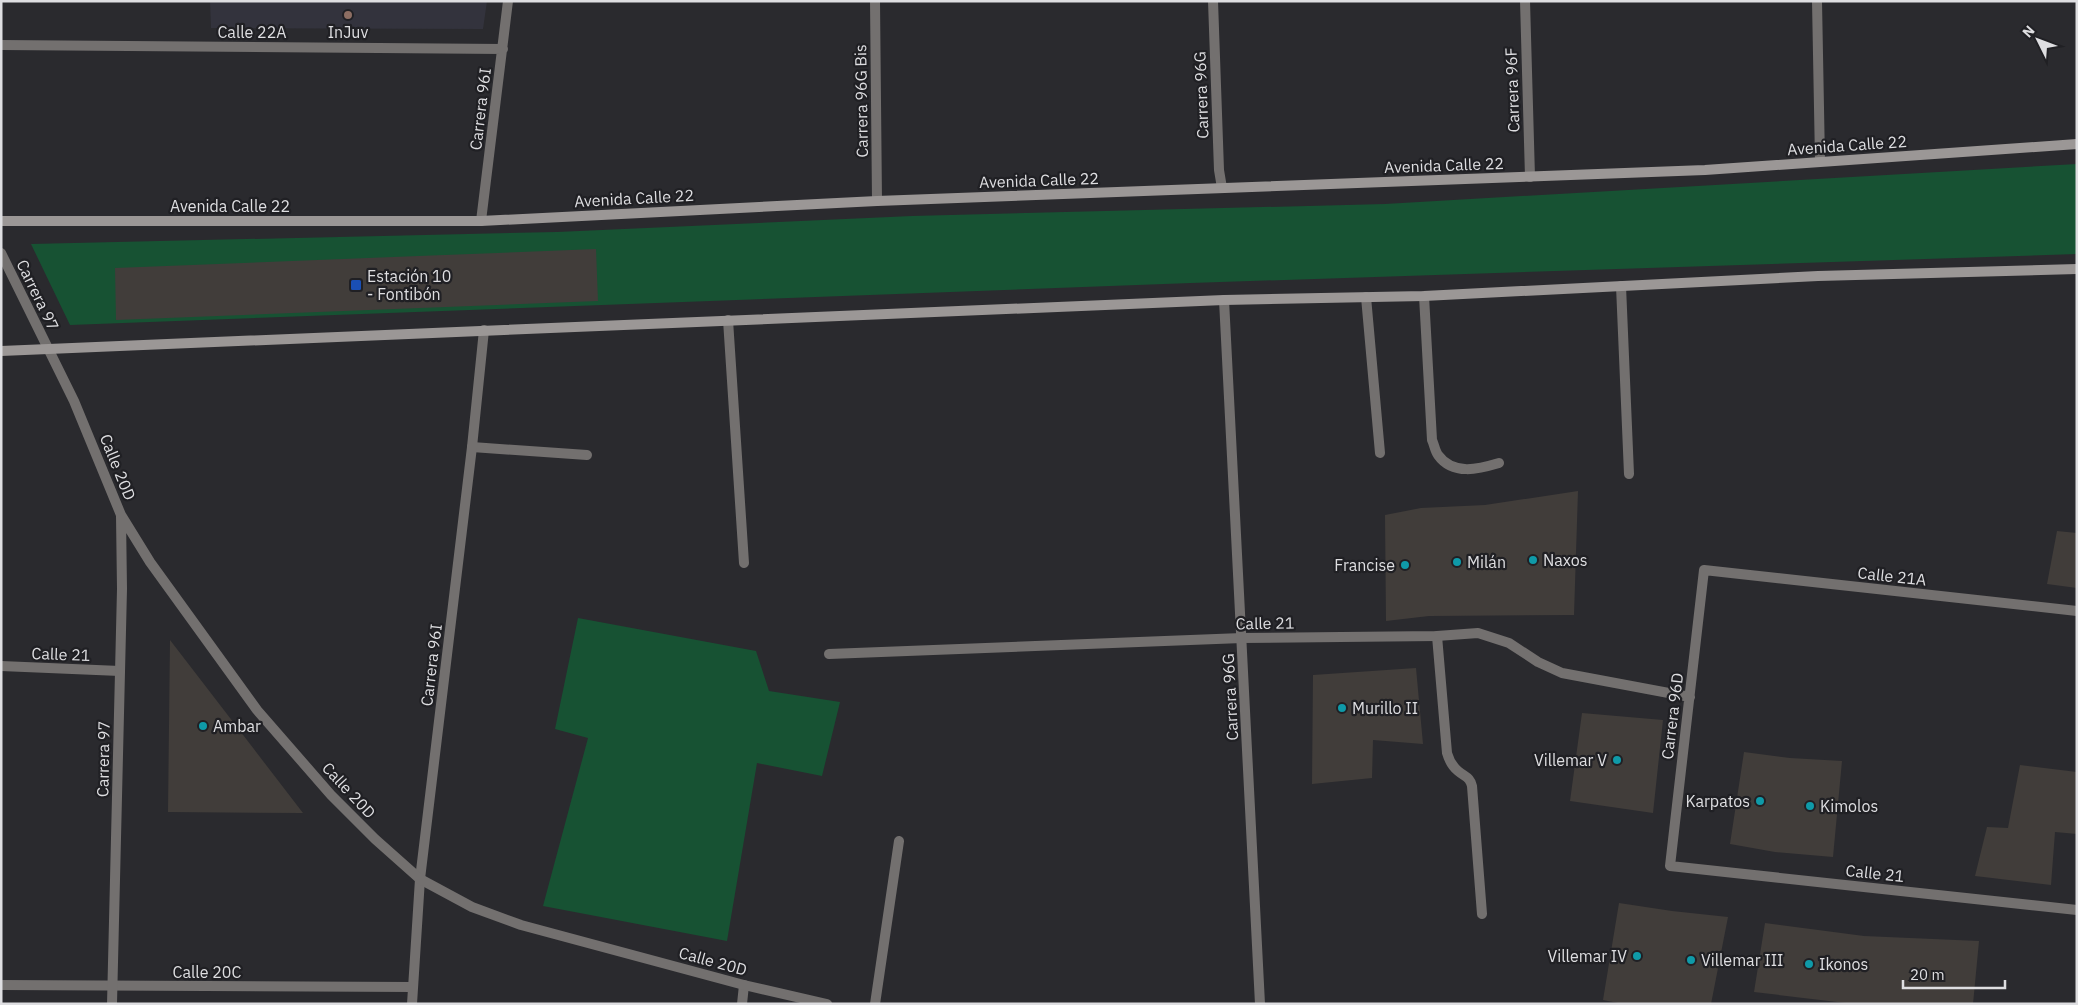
<svg xmlns="http://www.w3.org/2000/svg" width="2078" height="1005" viewBox="0 0 2078 1005" font-family="'IBM Plex Sans',sans-serif">
  <style>
    .built { fill: #33333d }
    .green { fill: #175233 }
    .building { fill: #413d3a }
    .lines { fill: none; stroke-linecap: round; stroke-linejoin: round }
    .service { stroke: #73706f; stroke-width: 10 }
    .minor { stroke: #73706f; stroke-width: 10 }
    .tertiary { stroke: #73706f; stroke-width: 10 }
    .secondary { stroke: #9b9796; stroke-width: 10 }
    .education-dot { fill: #8d6e63; stroke: #202024; stroke-width: 2 }
    .transit-dot { fill: #1a4fb4; stroke: #202024; stroke-width: 2 }
    .culture-dot { fill: #0f9aa8; stroke: #202024; stroke-width: 2 }
    .labels { text-anchor: middle; stroke-width: 4.5; stroke-linejoin: round; paint-order: stroke }
    .street-label { font-size: 16px; fill: #dedee1; stroke: #202024 }
    .poi-label { font-size: 16px; fill: #dedee1; stroke: #202024; text-anchor: start }
  </style>
  <rect width="100%" height="100%" fill="#2a2a2e"/>
  <path class="built" d="M210,1H487L483,29L211,28Z"/>
  <path class="green" d="M2077,164V254L1191,283L70,325L31,244L557,232L912,216L1385,204Z
    M578,618L756,651L769,691L840,702L822,776L757,763L727,941L543,906L588,738L555,729Z"/>
  <path class="building" d="M596,249L598,301L116,320L115,268Z
    M1578,491L1574,615L1429,616L1386,621L1385,515L1421,508L1485,505Z
    M2057,531L2077,533V588L2047,584Z
    M170,640L303,813L168,812Z
    M1416,668L1423,744L1373,740L1372,778L1312,784L1313,675Z
    M1582,713L1663,720L1653,813L1570,801Z
    M1744,752L1790,758L1842,761L1833,857L1775,852L1730,844Z
    M2020,765L2077,772V834L2055,832L2051,885L1975,876L1987,827L2008,828Z
    M1619,903L1672,911L1728,917L1711,1004H1623L1603,1000Z
    M1765,923L1864,936L1979,941L1973,1004H1854L1754,992Z"/>
  <g class="lines">
    <path class="service" d="M1621,286L1629,474
      M1424,296L1432,440C1434,444 1435,451 1438,455C1453,476 1479,469 1499,463
      M1366,297L1380,453
      M728,320L744,563
      M472,447L587,455
      M1437,636L1447,753C1449,760 1452,766 1458,771C1465,777 1470,777 1472,786L1482,914
      M875,1004L899,841"/>
    <path class="minor" d="M875,1L877,201
      M1213,1L1219,170L1222,188
      M1525,1L1530,177
      M1817,1L1820,161
      M1,45L503,49
      M481,221L508,1
      M1224,300L1260,1004
      M2077,611L1704,570L1670,866L2077,910
      M829,654L1242,638L1437,636L1478,633L1509,643L1538,662L1562,673L1690,697
      M1,666L120,671
      M1,985L413,987
      M412,1004L420,879L472,447L484,330
      M742,1004L744,985"/>
    <path class="tertiary" d="M1,253L74,401L121,515L150,562L257,710L331,795L375,839L420,879L472,907L521,925L744,985L827,1004
      M112,1004L122,589L121,516"/>
    <path class="secondary" d="M1,221H481L877,201L1705,170L2077,144
      M1,351L1224,300L1424,296L1818,276L2077,269"/>
  </g>
  <circle class="education-dot" cx="348" cy="15" r="5"/>
  <rect class="transit-dot" x="350" y="279" width="12" height="12" rx="2.5"/>
  <g class="culture-dot">
    <circle cx="1533" cy="560" r="5"/>
    <circle cx="1457" cy="562" r="5"/>
    <circle cx="1405" cy="565" r="5"/>
    <circle cx="1342" cy="708" r="5"/>
    <circle cx="203" cy="726" r="5"/>
    <circle cx="1617" cy="760" r="5"/>
    <circle cx="1760" cy="801" r="5"/>
    <circle cx="1810" cy="806" r="5"/>
    <circle cx="1637" cy="956" r="5"/>
    <circle cx="1691" cy="960" r="5"/>
    <circle cx="1809" cy="964" r="5"/>
  </g>
  <g class="labels">
    <g class="street-label">
      <text x="252" y="38">Calle 22A</text>
      <text transform="translate(1512 90) rotate(-92)" y="6">Carrera 96F</text>
      <text transform="translate(1201 95) rotate(-92)" y="6">Carrera 96G</text>
      <text transform="translate(861 101) rotate(-91)" y="6">Carrera 96G Bis</text>
      <text transform="translate(480 109) rotate(-83)" y="6">Carrera 96I</text>
      <text transform="translate(1847 145) rotate(-4)" y="6">Avenida Calle 22</text>
      <text transform="translate(1444 165) rotate(-2)" y="6">Avenida Calle 22</text>
      <text transform="translate(1039 180) rotate(-2)" y="6">Avenida Calle 22</text>
      <text transform="translate(634 198) rotate(-3)" y="6">Avenida Calle 22</text>
      <text x="230" y="212">Avenida Calle 22</text>
      <text transform="translate(38 295) rotate(64)" y="6">Carrera 97</text>
      <text transform="translate(118 467) rotate(68)" y="6">Calle 20D</text>
      <text transform="translate(1892 576) rotate(6)" y="6">Calle 21A</text>
      <text transform="translate(1265 623) rotate(-1)" y="6">Calle 21</text>
      <text transform="translate(61 654) rotate(2)" y="6">Calle 21</text>
      <text transform="translate(431 665) rotate(-83)" y="6">Carrera 96I</text>
      <text transform="translate(1230 697) rotate(-93)" y="6">Carrera 96G</text>
      <text transform="translate(1672 716) rotate(-83)" y="6">Carrera 96D</text>
      <text transform="translate(103 759) rotate(-89)" y="6">Carrera 97</text>
      <text transform="translate(349 790) rotate(47)" y="6">Calle 20D</text>
      <text transform="translate(1875 873) rotate(6)" y="6">Calle 21</text>
      <text transform="translate(713 961) rotate(15)" y="6">Calle 20D</text>
      <text x="207" y="978">Calle 20C</text>
    </g>
    <g class="poi-label">
      <text x="348" y="38" text-anchor="middle">InJuv</text>
      <text x="367" y="282">Estación 10<tspan x="367" dy="18">- Fontibón</tspan></text>
      <text x="1543" y="566">Naxos</text>
      <text x="1467" y="568">Milán</text>
      <text x="1395" y="571" text-anchor="end">Francise</text>
      <text x="1352" y="714">Murillo II</text>
      <text x="213" y="732">Ambar</text>
      <text x="1607" y="766" text-anchor="end">Villemar V</text>
      <text x="1750" y="807" text-anchor="end">Karpatos</text>
      <text x="1820" y="812">Kimolos</text>
      <text x="1627" y="962" text-anchor="end">Villemar IV</text>
      <text x="1701" y="966">Villemar III</text>
      <text x="1819" y="970">Ikonos</text>
    </g>
  </g>
  <rect width="2078" height="1005" fill="none" stroke="#dedee1" stroke-width="5"/>
  <g transform="translate(2038 40) rotate(312)" stroke="#202024" stroke-width="4" paint-order="stroke">
  <path d="M0-4L9 19L0 12L-9 19Z" fill="#dedee1"/>
  <text y="-8" font-size="14" font-weight="bold" text-anchor="middle" fill="#dedee1">N</text>
  </g>
  <path d="M1903 980v8h102v-8" fill="none" stroke="#dedee1" stroke-width="2.5"/>
  <text x="1910" y="980" font-size="15" fill="#dedee1" stroke="#202024" stroke-width="4" paint-order="stroke">20 m</text>
</svg>
